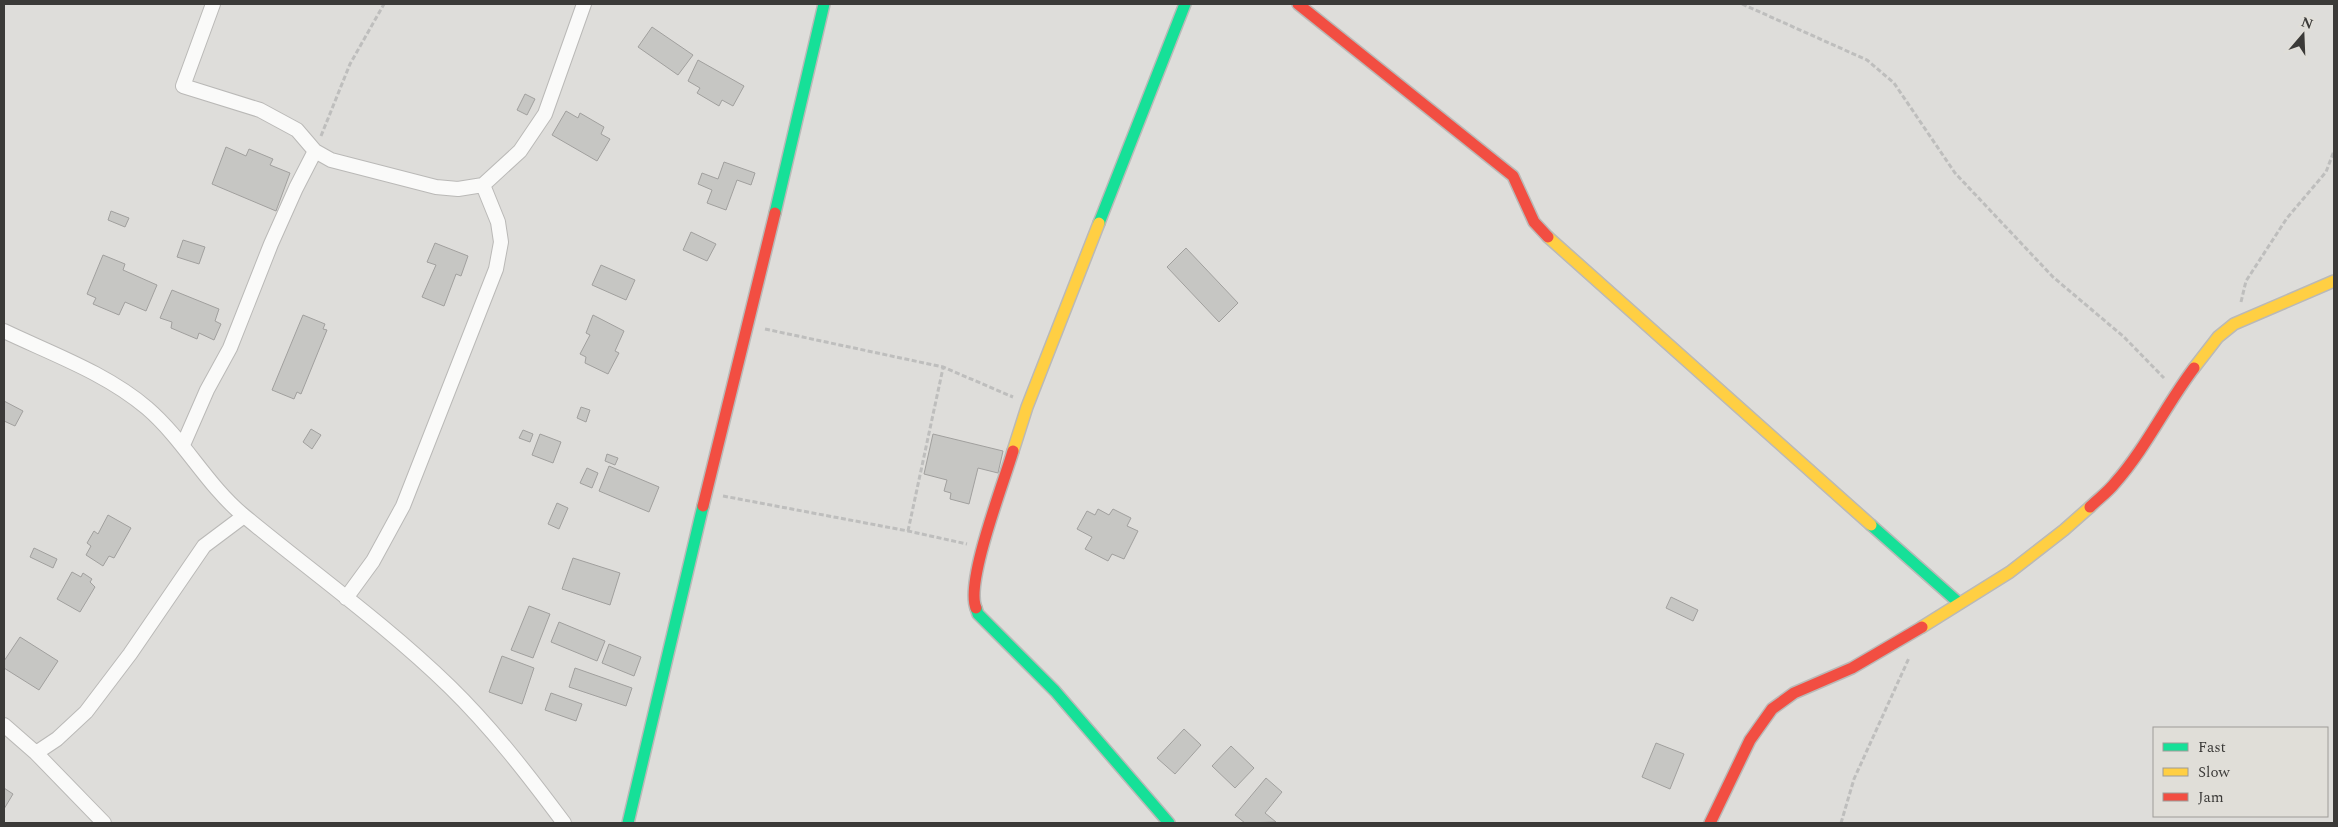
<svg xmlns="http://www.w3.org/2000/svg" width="2338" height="827" viewBox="0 0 2338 827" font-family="Spectral,serif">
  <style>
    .building { fill: #c6c6c3; stroke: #a1a09e }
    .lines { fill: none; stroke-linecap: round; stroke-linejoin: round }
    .street-casing { stroke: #bab9b7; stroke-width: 16 }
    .fast-casing { stroke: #bab9b7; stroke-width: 14 }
    .slow-casing { stroke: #bab9b7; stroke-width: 14 }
    .jam-casing { stroke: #bab9b7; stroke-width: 14 }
    .path { stroke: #bebebd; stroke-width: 3; stroke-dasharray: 5 2.5; stroke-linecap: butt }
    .street { stroke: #fafaf9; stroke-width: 14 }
    .fast { stroke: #16e098; stroke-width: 11 }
    .slow { stroke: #ffcf43; stroke-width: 11 }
    .jam { stroke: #f24e42; stroke-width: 11 }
  </style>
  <rect width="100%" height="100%" fill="#deddda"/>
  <path class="building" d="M652,27L693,55L678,75L638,47Z
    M698,60L744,86L733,106L722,100L719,106L697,93L700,88L688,81Z
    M525,94L535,99L527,115L517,110Z
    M566,111L578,118L580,113L604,127L601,134L610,139L597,161L552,135Z
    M226,147L246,156L249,149L273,159L270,165L290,173L276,211L212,184Z
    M724,162L755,173L751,185L737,180L726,210L707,203L712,190L698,184L702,173L718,179Z
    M111,211L129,218L125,227L108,220Z
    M691,232L716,244L707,261L683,250Z
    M183,240L205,247L199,264L177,257Z
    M435,243L468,256L461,276L456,274L444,306L422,297L436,265L427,262Z
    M1186,248L1238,303L1219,322L1167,267Z
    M103,255L125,264L123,270L157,285L146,311L125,302L119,315L93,304L96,298L87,294Z
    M601,265L635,280L626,300L592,285Z
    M172,290L219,309L215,321L221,324L214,340L199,333L197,339L171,328L172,322L160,318Z
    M303,315L325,324L323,329L327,330L301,394L297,392L294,399L272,390Z
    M593,315L624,331L615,351L619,353L608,374L585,363L586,357L580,354L590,335L586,333Z
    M4,401L23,411L15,426L4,421Z
    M581,407L590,410L586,422L577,418Z
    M311,429L321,435L312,449L303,442Z
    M523,430L533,434L530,442L519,438Z
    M540,434L561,442L553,463L532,455Z
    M933,434L1003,451L998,473L978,468L969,504L950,499L951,493L944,491L947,480L924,474Z
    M607,454L618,458L615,465L605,461Z
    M609,466L659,487L649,512L599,491Z
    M587,468L598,473L592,488L580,483Z
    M557,503L568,508L559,529L548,524Z
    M1098,509L1109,515L1113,509L1131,518L1127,526L1138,531L1124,559L1112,554L1108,561L1085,549L1092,537L1077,529L1087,511L1095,515Z
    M108,515L131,528L114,558L109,556L103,566L86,555L91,546L87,543L94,531L98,534Z
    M34,548L57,559L53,568L30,557Z
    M573,558L620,573L610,605L562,589Z
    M72,572L81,577L83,573L92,579L90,582L95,587L80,612L57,599Z
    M1671,597L1698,610L1693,621L1666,608Z
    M529,606L550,614L533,658L511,650Z
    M559,622L605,641L597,661L551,642Z
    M20,637L58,661L39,690L4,668V661Z
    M609,644L641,657L634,676L602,663Z
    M502,656L534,668L522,704L489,692Z
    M575,668L632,688L626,706L569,687Z
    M551,693L582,704L576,721L545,710Z
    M1184,729L1201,745L1175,774L1157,758Z
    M1656,743L1684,754L1670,789L1642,777Z
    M1231,746L1254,768L1235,788L1212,766Z
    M1266,778L1282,792L1265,813L1276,822L1245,823L1235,815Z
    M4,788L13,794L4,809Z"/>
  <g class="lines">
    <defs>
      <path id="street" d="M213,4L183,86L260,110L297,130L315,151L331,160L436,187L458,189L483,185L520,151L545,114L584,4
        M4,331C52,354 106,373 147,408C184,440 206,484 243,515C312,572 385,624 450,687C492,728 529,776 564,823
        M183,445L207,390L230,348L271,244L296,188L315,151
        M346,598L373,561L403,506L496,269L501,242L498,222L483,185
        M4,725L36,753L104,823
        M36,753L57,739L86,712L130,654L204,546L244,516"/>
      <path id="fast" d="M775,213L824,4
        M1099,223L1185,4
        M1871,525L1959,603
        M976,608L978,614L1055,691L1169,823
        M628,823L703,506"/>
      <path id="slow" d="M1548,237L1871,525
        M2194,368L2218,337L2234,324L2334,281
        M1013,451L1027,407L1099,223
        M1922,627L2010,572L2064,530L2090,507"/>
      <path id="jam" d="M1298,4L1513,176L1534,222L1548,237
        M703,506L775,213
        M2090,507C2098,499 2108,492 2115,483C2146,448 2166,405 2194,368
        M976,608C965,582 1004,482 1013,451
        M1710,823L1750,740L1772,709L1794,693L1852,668L1922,627"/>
    </defs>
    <use href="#street" class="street-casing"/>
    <use href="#fast" class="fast-casing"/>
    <use href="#slow" class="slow-casing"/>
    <use href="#jam" class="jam-casing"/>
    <path class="path" d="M1742,4L1867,60L1894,83L1955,173L2053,277L2124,337L2164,378
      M321,136L350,64L384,4
      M2241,302L2246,281L2287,218L2326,172L2334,151
      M765,329L943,367L1013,397
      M723,496L908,531L967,544
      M908,531L943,368
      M1841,823L1854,779L1909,658"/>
    <use href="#street" class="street"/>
    <use href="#fast" class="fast"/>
    <use href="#slow" class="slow"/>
    <use href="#jam" class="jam"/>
  </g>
  <rect width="2338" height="827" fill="none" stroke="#3b3a38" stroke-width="10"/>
  <rect x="2153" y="727" width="175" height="90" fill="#e0ded8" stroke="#9e9c98"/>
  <rect x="2163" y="743" width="25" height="8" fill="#16e098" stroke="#9e9c98"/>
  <text x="2198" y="752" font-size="15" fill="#3b3a38">Fast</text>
  <rect x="2163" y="768" width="25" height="8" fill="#ffcf43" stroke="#9e9c98"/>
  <text x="2198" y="777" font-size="15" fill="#3b3a38">Slow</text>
  <rect x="2163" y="793" width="25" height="8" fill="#f24e42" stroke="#9e9c98"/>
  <text x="2198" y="802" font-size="15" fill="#3b3a38">Jam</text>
  <g transform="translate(2303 35) rotate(19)" stroke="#e0ded8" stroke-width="4" paint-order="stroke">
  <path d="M0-4L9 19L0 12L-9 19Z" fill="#3b3a38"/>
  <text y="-8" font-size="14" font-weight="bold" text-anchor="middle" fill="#3b3a38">N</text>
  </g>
</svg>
